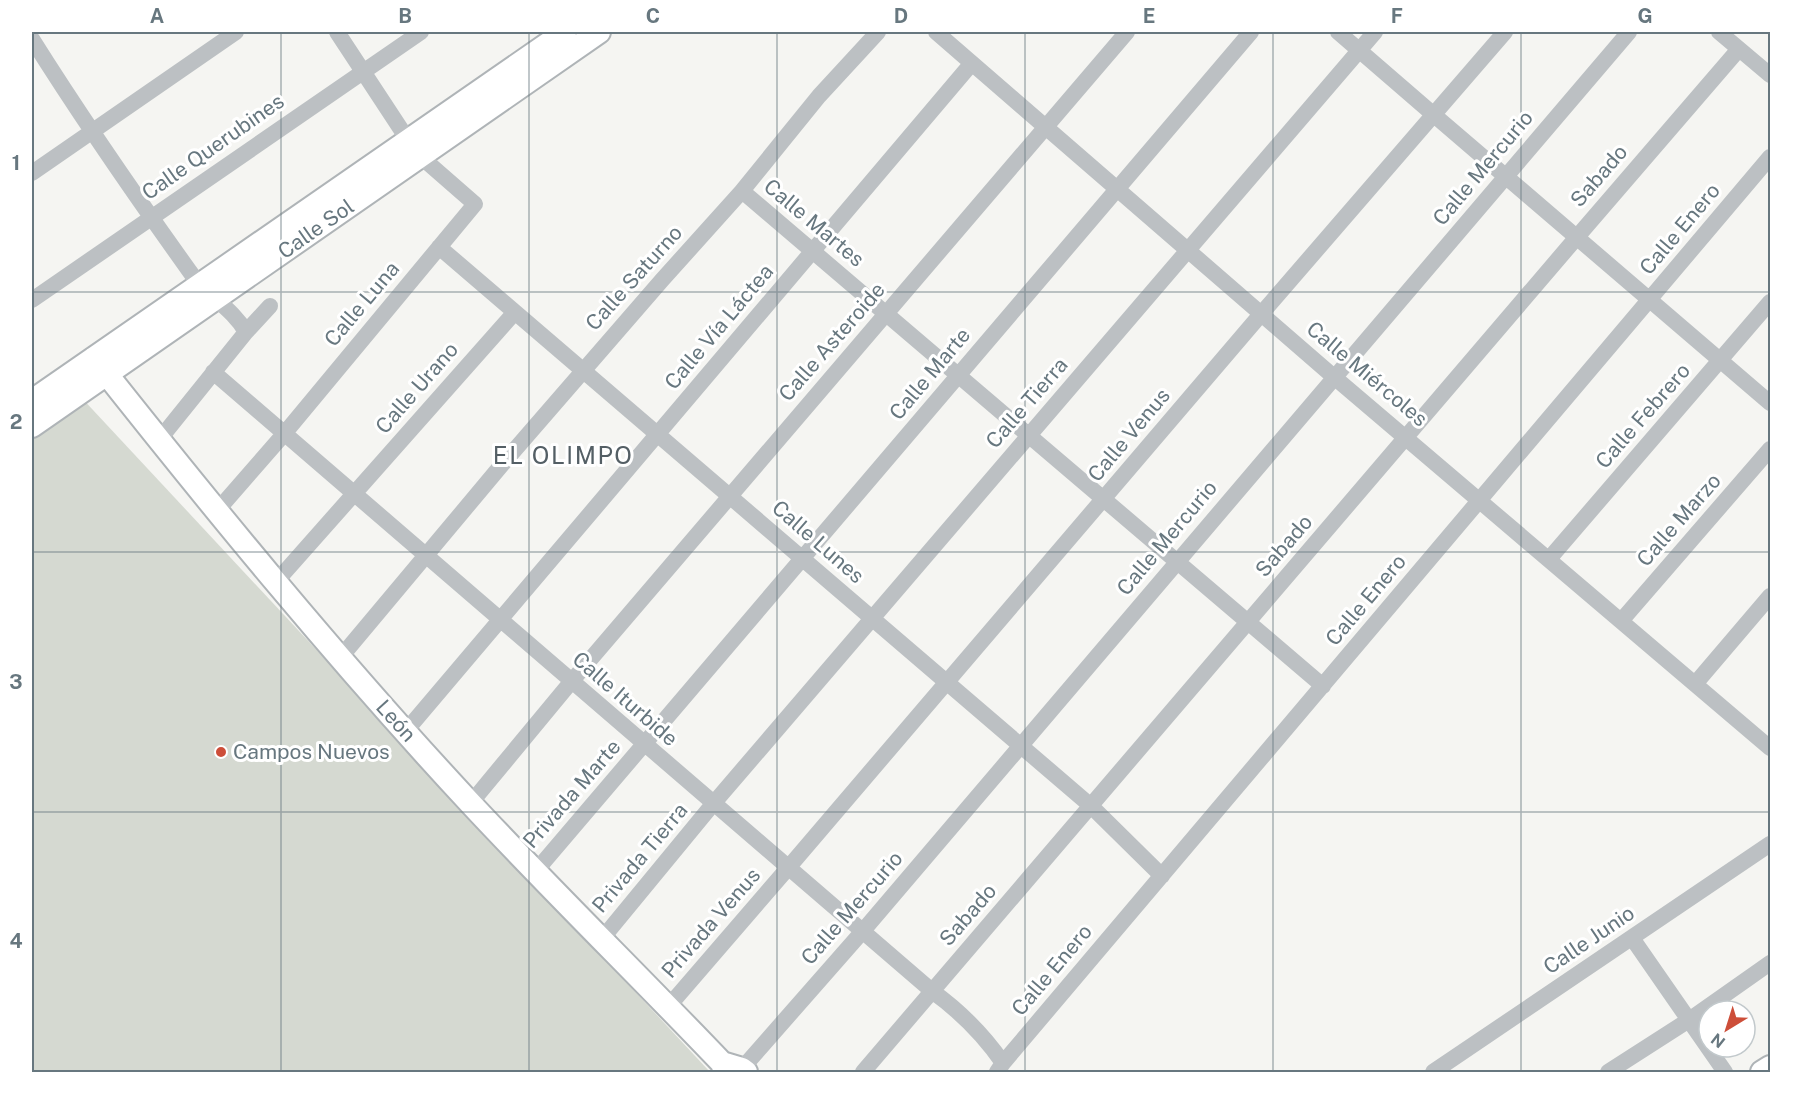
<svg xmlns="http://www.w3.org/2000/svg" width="1802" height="1104" viewBox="0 0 1802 1104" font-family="'Public Sans',sans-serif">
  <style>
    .green { fill: #d5d9d1 }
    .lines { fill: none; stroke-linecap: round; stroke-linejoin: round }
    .secondary-casing { stroke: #afb4b7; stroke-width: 26 }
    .street { stroke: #bcc0c3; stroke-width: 16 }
    .secondary { stroke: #fff; stroke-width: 22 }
    .grid { fill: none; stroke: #67777f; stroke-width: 1.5; stroke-opacity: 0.55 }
    .poi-dot { fill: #cd4e39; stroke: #fff; stroke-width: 2 }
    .labels { text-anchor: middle; stroke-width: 6; stroke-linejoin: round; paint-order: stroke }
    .street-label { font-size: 21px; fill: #67777f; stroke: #fff }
    .poi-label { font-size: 21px; fill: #67777f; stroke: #fff; text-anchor: start }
    .quarter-label { font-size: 24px; letter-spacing: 1.5px; fill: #545f65; stroke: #fff }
    .neatline { fill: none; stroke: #67777f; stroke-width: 2 }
    .grid-label { font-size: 20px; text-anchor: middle; font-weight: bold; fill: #67777f }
  </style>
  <rect width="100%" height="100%" fill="#f5f5f2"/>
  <path class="green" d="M79,395L710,1072H32V431Z"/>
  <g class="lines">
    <defs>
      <path id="secondary" d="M94,358C215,511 338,661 471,804C553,892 639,976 722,1063L725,1072
        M32,401L565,32
        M32,426L599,32
        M722,1063L742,1069L746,1072
        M1762,1072L1770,1067"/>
    </defs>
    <use href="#secondary" class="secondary-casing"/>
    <path class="street" d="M337,32L408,140
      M936,32L1334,377L1770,748
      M1338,32L1434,115L1770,403
      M1719,32L1770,75
      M32,39C83,120 137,198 193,276C209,297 233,309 246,332
      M32,173L236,32
      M742,191L1323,686
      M439,247L1091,806L1162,876
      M32,300L421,32
      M213,372L932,991C961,1012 983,1034 1003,1063
      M159,440L246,332L270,306
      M216,512L284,434L475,204L420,156
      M1549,559L1770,302
      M275,583L515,312
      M1621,621L1770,449
      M340,658L505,461L662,280L742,191L819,96L878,32
      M1695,684L1770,596
      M405,732L972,63
      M470,804L571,682L1127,32
      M535,872L1251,32
      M1632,938L1725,1072
      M601,940L713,804L1375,32
      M668,1007L788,868L1262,313L1505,32
      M739,1072L862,932L1629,32
      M863,1072L1577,237L1739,49
      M997,1072L1003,1063L1770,157
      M1433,1072L1770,844
      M1608,1072L1689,1020L1770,963"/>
    <use href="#secondary" class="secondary"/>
  </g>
  <path class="grid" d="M281,32V1072M529,32V1072M777,32V1072M1025,32V1072M1273,32V1072M1521,32V1072M32,292H1770M32,552H1770M32,812H1770"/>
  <circle class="poi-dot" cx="221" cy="752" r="6"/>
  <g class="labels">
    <g class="street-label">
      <text transform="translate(213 147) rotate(-35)" y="7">Calle Querubines</text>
      <text transform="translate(1483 168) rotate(-50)" y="7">Calle Mercurio</text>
      <text transform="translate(1599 176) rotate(-49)" y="7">Sabado</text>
      <text transform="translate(814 223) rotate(40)" y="7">Calle Martes</text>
      <text transform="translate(316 229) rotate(-35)" y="7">Calle Sol</text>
      <text transform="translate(1680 229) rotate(-50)" y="7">Calle Enero</text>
      <text transform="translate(634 278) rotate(-48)" y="7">Calle Saturno</text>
      <text transform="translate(362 304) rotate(-50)" y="7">Calle Luna</text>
      <text transform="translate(719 327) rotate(-50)" y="7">Calle Vía Láctea</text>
      <text transform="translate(832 342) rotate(-49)" y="7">Calle Asteroide</text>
      <text transform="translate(930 374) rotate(-50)" y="7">Calle Marte</text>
      <text transform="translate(1367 374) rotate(40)" y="7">Calle Miércoles</text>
      <text transform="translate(417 388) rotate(-49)" y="7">Calle Urano</text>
      <text transform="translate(1027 403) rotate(-49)" y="7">Calle Tierra</text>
      <text transform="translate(1643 416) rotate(-49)" y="7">Calle Febrero</text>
      <text transform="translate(1129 435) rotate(-50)" y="7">Calle Venus</text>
      <text transform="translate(1679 520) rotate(-49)" y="7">Calle Marzo</text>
      <text transform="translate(1167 538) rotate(-50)" y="7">Calle Mercurio</text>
      <text transform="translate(818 542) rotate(41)" y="7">Calle Lunes</text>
      <text transform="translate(1284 546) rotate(-49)" y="7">Sabado</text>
      <text transform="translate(1366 600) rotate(-50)" y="7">Calle Enero</text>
      <text transform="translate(625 699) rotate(41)" y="7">Calle Iturbide</text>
      <text transform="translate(396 721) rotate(48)" y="7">León</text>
      <text transform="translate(572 794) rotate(-49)" y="7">Privada Marte</text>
      <text transform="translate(640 858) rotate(-50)" y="7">Privada Tierra</text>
      <text transform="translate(852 908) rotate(-49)" y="7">Calle Mercurio</text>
      <text transform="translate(968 915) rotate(-49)" y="7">Sabado</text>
      <text transform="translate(711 923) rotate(-49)" y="7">Privada Venus</text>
      <text transform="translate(1589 940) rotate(-34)" y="7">Calle Junio</text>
      <text transform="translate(1052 970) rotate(-50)" y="7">Calle Enero</text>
    </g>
    <g class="poi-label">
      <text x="233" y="759">Campos Nuevos</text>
    </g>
    <g class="quarter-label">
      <text x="563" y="464">EL OLIMPO</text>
    </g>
  </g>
  <rect width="1802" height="1104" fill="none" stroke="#ffffff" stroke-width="66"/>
  <g transform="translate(1727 1029) rotate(218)"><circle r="28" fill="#ffffff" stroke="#c2c9cc" stroke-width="1.5"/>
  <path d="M0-4.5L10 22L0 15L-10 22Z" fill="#cd4e39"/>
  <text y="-9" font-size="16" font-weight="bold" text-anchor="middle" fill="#67777f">N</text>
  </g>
  <rect x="33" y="33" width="1736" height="1038" class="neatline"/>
  <g class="grid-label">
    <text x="157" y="23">A</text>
    <text x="405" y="23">B</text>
    <text x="653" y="23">C</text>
    <text x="901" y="23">D</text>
    <text x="1149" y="23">E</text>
    <text x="1397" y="23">F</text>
    <text x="1645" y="23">G</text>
    <text x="16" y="170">1</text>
    <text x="16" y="429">2</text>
    <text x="16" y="689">3</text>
    <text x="16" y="948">4</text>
  </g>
</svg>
